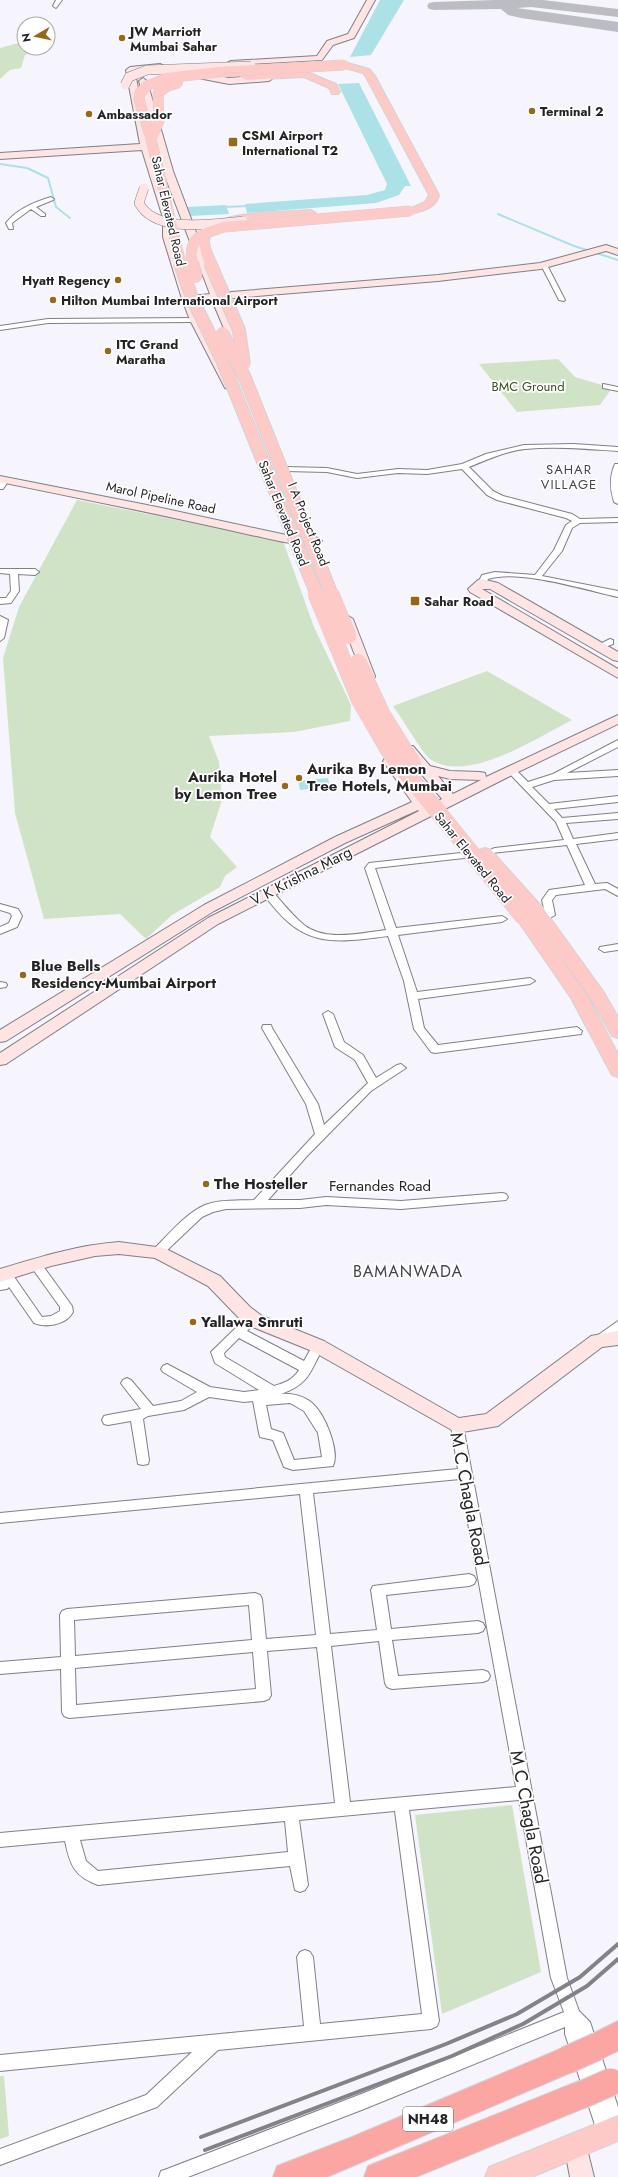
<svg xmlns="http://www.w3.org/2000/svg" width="618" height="2177" viewBox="0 0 618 2177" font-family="Jost,sans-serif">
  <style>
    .green { fill: #d1e3c6 }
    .water { fill: #abe1e7 }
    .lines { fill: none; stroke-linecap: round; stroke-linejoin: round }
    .stream { stroke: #abe1e7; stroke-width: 2 }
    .taxiway { fill: #bcbcc3; fill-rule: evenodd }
    .street-casing { stroke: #7f7f87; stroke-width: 2 }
    .secondary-casing { stroke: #7f7f87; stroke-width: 2 }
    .primary-casing { stroke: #d3d3d4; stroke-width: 2 }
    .highway-casing { stroke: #d3d3d4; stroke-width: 2 }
    .street { fill: #fff; fill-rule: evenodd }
    .secondary { fill: #fee4e3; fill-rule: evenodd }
    .primary { fill: #fdcac8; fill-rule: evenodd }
    .highway { fill: #fca6a3; fill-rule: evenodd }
    .rail { stroke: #838288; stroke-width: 4 }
    .secondary-bridge-casing { stroke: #7f7f87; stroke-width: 10; stroke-linecap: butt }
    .primary-bridge-far2-casing { stroke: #d3d3d4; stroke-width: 11; stroke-linecap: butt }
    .primary-bridge-far1-casing { stroke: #d3d3d4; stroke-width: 14; stroke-linecap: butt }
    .primary-bridge-casing { stroke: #d3d3d4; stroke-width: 17; stroke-linecap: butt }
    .highway-bridge-casing { stroke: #d3d3d4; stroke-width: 29; stroke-linecap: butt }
    .secondary-bridge { stroke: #fee4e3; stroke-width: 9 }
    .primary-bridge-far2 { stroke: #fdcac8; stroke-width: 10 }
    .primary-bridge-far1 { stroke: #fdcac8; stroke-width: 12 }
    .primary-bridge { stroke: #fdcac8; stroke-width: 16 }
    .highway-bridge { stroke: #fca6a3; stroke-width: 27 }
    .poi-dot { fill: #976818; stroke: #fff; stroke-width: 1.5 }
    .labels { text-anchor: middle; stroke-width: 3.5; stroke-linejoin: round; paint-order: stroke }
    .far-poi-label { font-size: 13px; font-weight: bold; fill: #242427; stroke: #fff; text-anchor: start }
    .far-street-label { font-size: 13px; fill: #242427; stroke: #fff }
    .far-park-label { font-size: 13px; fill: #35511d; stroke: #fff }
    .far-neighbourhood-label { font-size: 13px; letter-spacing: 1px; fill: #45444b; stroke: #fff }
    .shield { fill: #fff; stroke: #666668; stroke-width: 1 }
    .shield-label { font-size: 14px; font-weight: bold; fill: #242427 }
    .poi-label { font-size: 15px; font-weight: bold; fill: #242427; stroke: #fff; text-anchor: start }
    .street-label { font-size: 15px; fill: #242427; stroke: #fff }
    .neighbourhood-label { font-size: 16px; letter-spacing: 1px; fill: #45444b; stroke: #fff }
    .near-street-label { font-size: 18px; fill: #242427; stroke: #fff }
  </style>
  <rect width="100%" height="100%" fill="#f6f5fe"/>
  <path class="green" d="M24,34V48H41L25,55L21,68L10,70L0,79V48L22,42L18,36Z
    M558,359L575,377L612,388L600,405L517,412L479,364Z
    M77,500L283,541L314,627L351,705L350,721L294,732L209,736L219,762L222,800L210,837L237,867L225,876L220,887L172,915L146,939L120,914L44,919L15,813L3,658L19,607Z
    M487,671L572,720C538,737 467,785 430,759C423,754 400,715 393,706Z
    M512,1805L541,1972L442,2014L415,1815Z
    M0,2076H4L9,2136L0,2139Z"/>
  <path class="water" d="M380,0H404L371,55L350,57Z
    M359,83L411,186H405L399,195L376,203L247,213L245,204L367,195L385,190L387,184L338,84Z
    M226,205L229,214L189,216L187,207Z
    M328,778L330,787L300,790L298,781Z"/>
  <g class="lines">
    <path class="stream" d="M0,164L27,168L48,178L56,207L70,218
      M223,207L249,206
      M498,214L574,246L618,260"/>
    <path class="taxiway" d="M495,0H543L618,9V17L531,7L517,8L618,22V32L521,18L508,15L501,9L434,10L429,9L427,6L429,3L434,2Z"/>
    <defs>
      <path id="street" d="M56,0H62L56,8L53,6Z
        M51,197L54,199L53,200L36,207L45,214V216H41L31,209L12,223L13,229H9L6,223C17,209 34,202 51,197Z
        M542,264L547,265L565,300L564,301L559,300L541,265Z
        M48,319L195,318L199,320L195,322L48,323L0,330V326Z
        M603,384L618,387V391L603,388Z
        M574,444L618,447V451C587,449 556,446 525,449C506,451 487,460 469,467L493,491L503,496L572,514L580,519L618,518V522L580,523L572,528L562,551L542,576L618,591V597C585,590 520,569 488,579L485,585H479L478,583L482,575L495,572L535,575L554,550L566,525L572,521L566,518L497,500L487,495L462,469L427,474L398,473L357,478L327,472L286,471L282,469L286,467L327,468L357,474L398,469L427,470L462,464L486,454L524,445Z
        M615,464H618V504L614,502C610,489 609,477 615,464Z
        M2,478L9,480L3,489H0V481Z
        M0,569H35L39,572L35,575L18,574L19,591L11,603L0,604V598H6L11,591L10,574L0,573Z
        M0,616L8,620L4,638L0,641Z
        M610,639L613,640V644L600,649L596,646Z
        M618,740V747L567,773L618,770V776L554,780L532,787L549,804L618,796V802L554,809L562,818L618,813V819L566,823L573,839L618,833V839L576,844L595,884L607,883L618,889V896L605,889L556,895L552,900L555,915L550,918L546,917L542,900L549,890L585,885L567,845L492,853L490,851L492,849L495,848L564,840L556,822L506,770L511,767L514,768L528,782L553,774Z
        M461,853L466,856L464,858L375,868L396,928L502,916L507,919L502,922L398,935L417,992L530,978L535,981L530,984L418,999L424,1028L438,1045L577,1027L582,1031L581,1034L435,1053L431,1052L414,1029L404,981L388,936C328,944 301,947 263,893L264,891H272C282,902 292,915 304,925C326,942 360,933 386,930L365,868L369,863Z
        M0,904L18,909L22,916L17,927L0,934V927L9,923L12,916L10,913L0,910Z
        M618,944V950L604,952L599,949L600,947Z
        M0,982L6,983L7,985L6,987L0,988Z
        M328,1011L333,1014L344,1042L363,1055L376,1078L397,1065L401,1064L406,1068L371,1091L307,1156L268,1200H300L326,1197L401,1201L502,1193L506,1194L508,1197L506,1200L401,1209L326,1205L300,1208L226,1209L213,1212L202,1217L162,1255H154L152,1252L154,1249C169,1234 185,1214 205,1205C221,1199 239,1201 254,1200L315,1134L306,1104L262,1028L263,1025H271L272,1028L318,1104L324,1125L368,1083L355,1060L335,1047L323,1014Z
        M36,1261L40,1262L72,1306L73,1312C66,1325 46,1328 34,1323L9,1287L7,1289L0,1290V1278H3L0,1274L2,1271H10L42,1317L51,1316L60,1311V1307L30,1265L32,1262Z
        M253,1313L257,1315L259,1318L247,1331L304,1361L314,1343L318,1341L322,1343L324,1346C310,1371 310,1384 281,1394C291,1393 304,1396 312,1403C325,1414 340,1451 333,1466L293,1470L284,1467L273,1440L260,1437L259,1433L253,1401L244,1402L209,1397L184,1410L148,1416L143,1419L149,1460L148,1464L143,1465L138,1464L131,1421L108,1425L104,1424L102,1420L104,1416L108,1415L141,1409L123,1386L121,1383L123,1380L127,1378L131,1380L153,1406L181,1401L197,1392L163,1372L161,1369L163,1366L167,1364L210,1387L244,1392L259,1390L215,1363L211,1352L249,1315ZM239,1338L299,1370C293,1380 284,1383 274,1386L225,1357L224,1353ZM290,1403L304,1411L318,1433L322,1457L294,1460L283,1433L271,1429L266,1405Z
        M618,1321V1333L602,1344H594L592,1341L594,1338Z
        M457,1421L462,1422L463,1426L567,1978L579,2011L590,2022L592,2028L618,2107V2137L612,2139L606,2137L595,2125L565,2034V2027L364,2109L188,2177H159L161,2171L167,2169L364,2093L564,2012L551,1978L519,1800L409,1810L439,2021L437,2026L431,2029L218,2050L157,2107L0,2165V2149L146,2095L192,2052L0,2071V2055L304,2026L297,1957L300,1952L305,1950L310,1952L313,1957L320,2024L422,2014L395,1811L299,1820L308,1885L305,1890L300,1892L295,1890L290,1866L98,1885C74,1876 70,1865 65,1841L0,1847V1833L335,1803L317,1647L267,1651L271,1695L269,1699L264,1701L69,1718L64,1716L62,1712L61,1669L0,1674V1662L61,1657L60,1615L62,1611L67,1609L255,1593L260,1595L262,1599L266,1639L316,1635L300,1494L0,1523V1513L458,1469L451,1426L452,1422ZM460,1479L516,1787L350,1802L331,1646L379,1641L385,1683L387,1687L392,1689L483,1682L488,1680L490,1676L488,1672L483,1670L398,1676L392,1640L478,1633L483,1631L485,1627L483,1623L478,1621L391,1629L386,1595L469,1586L474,1584L476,1580L474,1576L469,1574L373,1586L371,1590L377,1630L330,1634L313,1493ZM249,1605L252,1640L75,1656L74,1620ZM253,1652L256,1689L76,1705L75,1668ZM285,1821L288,1852L98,1871L86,1861L80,1840Z"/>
      <path id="secondary" d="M367,0H375L354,38L333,45L322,60L231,65L227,63L231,61L317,56L327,41L348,34Z
        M160,64L164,66L163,68L135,72L148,142L149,144L156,143L139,81L143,78L147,81L173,171L219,293L438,275L540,263L606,245L618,249V255L606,251L541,269L438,281L222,299L248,362L243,365L238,362L212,300L193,301L200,320L234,386L229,389L225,388L190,320L182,299L163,237V218L142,150L0,159V153L140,144L126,70L130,67ZM151,149H157L163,171L210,294L191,296L173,237V218Z
        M191,71L229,78L269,75L273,78L269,81L229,84L188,76V72Z
        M0,476L157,507L291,536L316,537L322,541C315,552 263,537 251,535C168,516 84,499 0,482Z
        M482,579L498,583L618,652V661L613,660L490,589H482L618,669V678L470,592L468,589L478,580Z
        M347,615L353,619L375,676L374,679H364L363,676L341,619Z
        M618,715V724L516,773L218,924L6,1064L0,1065V1053L208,918L419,811L418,810L345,843L214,911L6,1041L0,1042V1030L204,905L335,837L412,802L383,761L385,758H395L423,797H433L435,800L429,806L442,799L403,752L401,749L403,746H413L430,766L450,771L480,772L485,773L486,777ZM438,776L450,779L481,780L453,794Z
        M119,1242L164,1248L220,1276L250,1307L262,1316L324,1341L459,1418L486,1414L591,1336L618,1331V1345L602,1347L498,1426L457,1433L312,1351L250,1326L238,1317L208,1286L155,1258L119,1254L95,1256L51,1266L0,1282V1269C39,1257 78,1245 119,1242Z
        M576,2133L584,2137L594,2177H570L564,2145L568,2137Z"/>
      <path id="primary" d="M344,62L369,69L375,76L439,195C436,209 422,211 410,214L405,211L425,202L429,195L366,77L363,73L341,67V63Z
        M305,71L336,84L340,92L338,94H332L329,88L304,77L246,80L241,77L246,74Z
        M311,210L316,213L315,215C294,220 218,215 210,236C207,244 212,253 215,260L209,263L203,260L198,240C206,208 284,213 311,210Z
        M485,848L491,850L543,908L603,991L618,1017V1038L612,1036L590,997L531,916L479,856L477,853L479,850Z
        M524,913L530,914L588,997L618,1054V1077L612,1075L571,998L516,918L518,914Z
        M618,2115V2141L532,2177H485L489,2167Z"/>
      <path id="highway" d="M618,2021V2051L598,2060L588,2056L584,2046L588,2036Z
        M567,2046L577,2050L582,2060L577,2070L327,2177H273L277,2166L352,2137Z
        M579,2081L589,2086L594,2096L589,2106L416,2177H364L368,2166Z"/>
    </defs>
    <use href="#street" class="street-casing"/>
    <use href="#secondary" class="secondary-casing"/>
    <use href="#primary" class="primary-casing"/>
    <use href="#highway" class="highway-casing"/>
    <use href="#street" class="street"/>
    <use href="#secondary" class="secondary"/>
    <use href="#primary" class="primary"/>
    <use href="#highway" class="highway"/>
    <path class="rail" d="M201,2137L446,2044L517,2014L580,1977L618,1944
      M205,2150L452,2056L523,2024L587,1986L618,1959"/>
    <defs>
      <path id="secondary-bridge" d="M125,85L129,77L147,70L251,66
        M144,188L139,203C155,234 213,224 243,221"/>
      <path id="primary-bridge-far2" d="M151,139L159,121L158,93L168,86L178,83
        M209,260L211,264
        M181,264L151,139L139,100L140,93L147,86L167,78L218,72L344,65
        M192,264C187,237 202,234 224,227L410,211"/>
      <path id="primary-bridge-far1" d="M180,263L192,298L222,360L317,595
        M192,263L196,277
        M210,263L239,330L244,365
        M222,333L245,378L332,595"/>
      <path id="primary-bridge" d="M316,594L359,699L389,751L524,918
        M331,594L348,636
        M358,662L382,714L413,764"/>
      <path id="highway-bridge" d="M567,2060L598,2046
        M579,2096L611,2082"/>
    </defs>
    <use href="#secondary-bridge" class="secondary-bridge-casing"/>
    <use href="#primary-bridge-far2" class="primary-bridge-far2-casing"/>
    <use href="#primary-bridge-far1" class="primary-bridge-far1-casing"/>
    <use href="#primary-bridge" class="primary-bridge-casing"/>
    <use href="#highway-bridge" class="highway-bridge-casing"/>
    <use href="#secondary-bridge" class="secondary-bridge"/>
    <use href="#primary-bridge-far2" class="primary-bridge-far2"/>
    <use href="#primary-bridge-far1" class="primary-bridge-far1"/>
    <use href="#primary-bridge" class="primary-bridge"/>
    <use href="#highway-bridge" class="highway-bridge"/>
  </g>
  <g class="poi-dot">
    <circle cx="122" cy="38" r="4"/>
    <circle cx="532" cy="111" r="4"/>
    <circle cx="89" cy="114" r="4"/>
    <rect x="228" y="137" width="10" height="10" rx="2"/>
    <circle cx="118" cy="280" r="4"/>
    <circle cx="53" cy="300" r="4"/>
    <circle cx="108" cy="351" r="4"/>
    <rect x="410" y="596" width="10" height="10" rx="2"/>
    <circle cx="299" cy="778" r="4"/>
    <circle cx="285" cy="786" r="4"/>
    <circle cx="23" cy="975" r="4"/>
    <circle cx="206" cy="1184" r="4"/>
    <circle cx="193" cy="1322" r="4"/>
  </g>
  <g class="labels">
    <g class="far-poi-label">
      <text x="130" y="36">JW Marriott<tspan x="130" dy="15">Mumbai Sahar</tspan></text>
      <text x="540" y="116">Terminal 2</text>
      <text x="97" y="119">Ambassador</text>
      <text x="242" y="140">CSMI Airport<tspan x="242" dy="15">International T2</tspan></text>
      <text x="110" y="285" text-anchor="end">Hyatt Regency</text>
      <text x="61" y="305">Hilton Mumbai International Airport</text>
      <text x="116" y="349">ITC Grand<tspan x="116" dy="15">Maratha</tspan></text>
      <text x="424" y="606">Sahar Road</text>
    </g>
    <g class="far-street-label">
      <text transform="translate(169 211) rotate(77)" y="5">Sahar Elevated Road</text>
      <text transform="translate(161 497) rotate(12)" y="5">Marol Pipeline Road</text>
      <text transform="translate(284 513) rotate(68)" y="5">Sahar Elevated Road</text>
      <text transform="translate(309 524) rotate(68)" y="5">I A Project Road</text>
      <text transform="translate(473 857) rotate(51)" y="5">Sahar Elevated Road</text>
    </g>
    <g class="far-park-label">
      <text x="528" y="391">BMC Ground</text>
    </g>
    <g class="far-neighbourhood-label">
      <text x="569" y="474">SAHAR<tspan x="569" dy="15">VILLAGE</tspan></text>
    </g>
    <rect class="shield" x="403" y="2107" width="50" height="24" rx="3"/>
    <g class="shield-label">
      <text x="428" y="2124">NH48</text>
    </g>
    <g class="poi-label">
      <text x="307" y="774">Aurika By Lemon<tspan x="307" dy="17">Tree Hotels, Mumbai</tspan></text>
      <text x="277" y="782" text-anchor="end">Aurika Hotel<tspan x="277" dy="17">by Lemon Tree</tspan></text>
      <text x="31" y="971">Blue Bells<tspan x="31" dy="17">Residency-Mumbai Airport</tspan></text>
      <text x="214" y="1189">The Hosteller</text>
      <text x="201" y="1327">Yallawa Smruti</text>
    </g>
    <g class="street-label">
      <text transform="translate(301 876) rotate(-27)" y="5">V K Krishna Marg</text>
      <text x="380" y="1191">Fernandes Road</text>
    </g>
    <g class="neighbourhood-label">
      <text x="408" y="1277">BAMANWADA</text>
    </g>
    <g class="near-street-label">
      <text transform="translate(469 1499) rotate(79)" y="6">M C Chagla Road</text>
      <text transform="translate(529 1817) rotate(79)" y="6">M C Chagla Road</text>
    </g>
  </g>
  <g transform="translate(36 36) rotate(261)"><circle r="19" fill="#ffffff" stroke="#a7a7a9"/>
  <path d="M0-3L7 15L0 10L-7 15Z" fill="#976818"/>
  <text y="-6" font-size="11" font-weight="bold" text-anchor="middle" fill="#242427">N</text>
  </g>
</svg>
